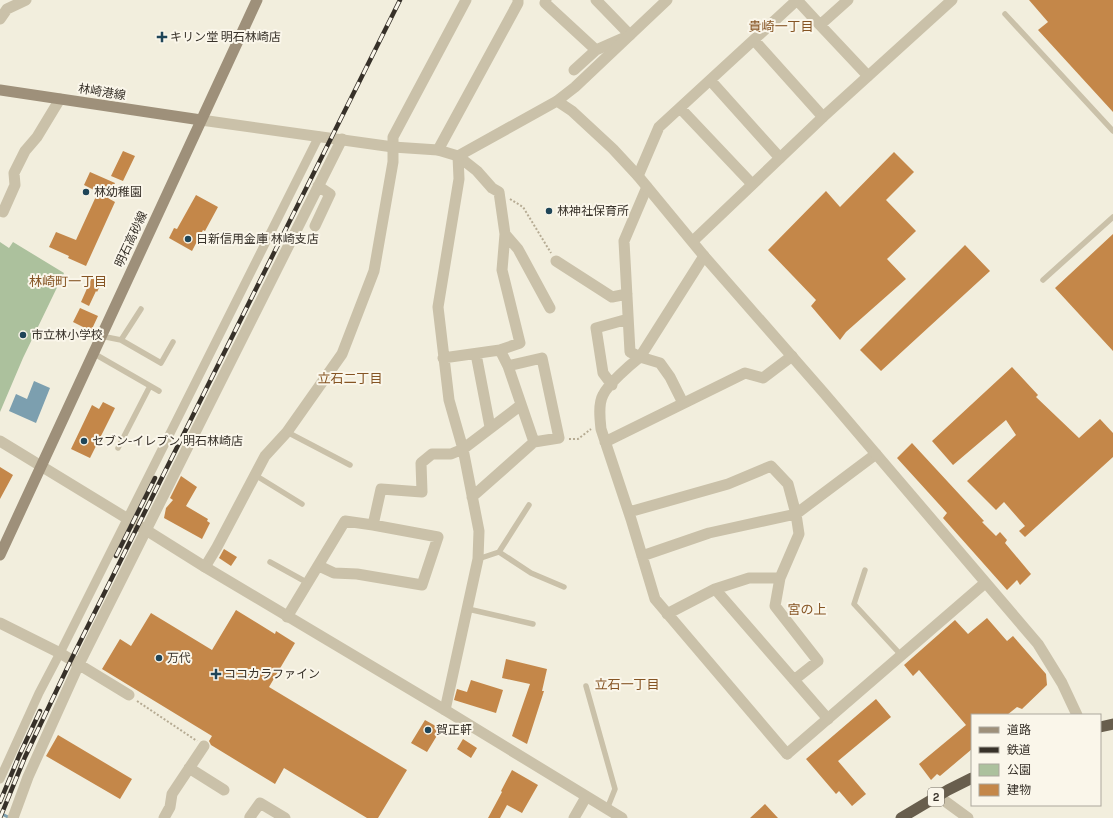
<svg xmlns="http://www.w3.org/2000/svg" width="1113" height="818" viewBox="0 0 1113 818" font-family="Karla,'Noto Sans JP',sans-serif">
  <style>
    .green { fill: #acc19d }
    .water { fill: #7c9faf }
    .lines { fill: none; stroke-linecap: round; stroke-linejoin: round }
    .stream { stroke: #7c9faf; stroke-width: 3 }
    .building { fill: #c48749 }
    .path { stroke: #b6ab93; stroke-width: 2; stroke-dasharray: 2 2; stroke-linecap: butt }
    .service { stroke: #cac1a9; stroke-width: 5.5 }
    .pedestrian { stroke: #cac1a9; stroke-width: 9 }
    .minor { stroke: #cac1a9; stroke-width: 11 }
    .tertiary { stroke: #cac1a9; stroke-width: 11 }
    .secondary { stroke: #9e907a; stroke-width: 11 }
    .trunk { stroke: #685e4d; stroke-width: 11 }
    .rail-casing { stroke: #373129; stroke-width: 4.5 }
    .rail { stroke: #faf6ea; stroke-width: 3; stroke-dasharray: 9; stroke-linecap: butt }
    .poi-dot { fill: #1f4558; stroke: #faf6ea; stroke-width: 1.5 }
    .labels { text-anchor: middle; stroke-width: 4; stroke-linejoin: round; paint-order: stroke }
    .shield { fill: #faf6ea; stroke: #726c63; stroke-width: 1 }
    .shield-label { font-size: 11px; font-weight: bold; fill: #373129 }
    .poi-label { font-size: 12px; fill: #373129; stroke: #faf6ea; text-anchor: start }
    .street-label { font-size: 12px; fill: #373129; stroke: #faf6ea }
    .neighbourhood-label { font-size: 13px; fill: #855423; stroke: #faf6ea }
  </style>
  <rect width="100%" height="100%" fill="#f2eedd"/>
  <path class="green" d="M0,242L9,248L13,242L64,273L23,358L0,412Z"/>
  <path class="water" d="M34,381L50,388L36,423L9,411L16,394L27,399Z"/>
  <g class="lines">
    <path class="stream" d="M0,813L10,818"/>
  </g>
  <path class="building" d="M1029,0H1113V112L1038,30L1048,22Z
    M123,151L135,156L123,181L111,176Z
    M894,152L914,172L886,200L916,231L887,259L906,279L846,332L840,340L811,306L816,300L768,250L826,191L840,207Z
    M90,172L115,183L108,198L115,202L86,266L68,258L69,256L49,247L56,232L76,240L98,192L84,185Z
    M196,195L218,207L205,231L203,230L192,251L169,238L174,228L177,229Z
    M1113,234V351L1055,288Z
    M965,245L990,271L881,371L860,350Z
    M93,275L103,280L97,292L96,291L89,306L81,302Z
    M80,308L98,316L91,331L73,322Z
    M1012,367L1038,395L1036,397L1079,438L1100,419L1113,433V457L1025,537L1019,531L1025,526L1004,502L996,510L967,481L1016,435L1006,420L953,465L932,441Z
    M103,402L115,408L90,458L71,449L92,405L99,409Z
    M912,443L984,521L982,522L996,536L1000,532L1007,540L1005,543L1031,574L1020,585L1017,580L1007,590L943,518L947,513L897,458Z
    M0,467L13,475L0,499Z
    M181,476L197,487L186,506L208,519L207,521L210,523L202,539L164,518L166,508L173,500L170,498Z
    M224,549L237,557L231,566L219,558Z
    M236,610L275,634L276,631L295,643L269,687L407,770L378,818H367L284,768L275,784L211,745L209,741L212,736L102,669L120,639L131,646L151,613L212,650Z
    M987,618L1007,641L1013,636L1046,674L1047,685L1022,709L1017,707L1007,715H972V749L940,776L937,774L931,780L919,764L966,725L919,670L913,676L904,665L955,620L968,634Z
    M506,659L547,669L542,691H544L527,744L512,736L530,684L502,678Z
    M471,680L503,690L496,713L454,700L457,689L467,692Z
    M876,699L891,717L838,761L866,794L852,806L839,791L836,794L806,759Z
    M425,720L441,729L427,752L411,743Z
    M58,735L132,779L120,799L46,756Z
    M463,739L477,748L471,758L457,749Z
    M512,770L538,785L522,813L507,805L500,818H488L502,792L501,791Z
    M765,804L778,818H750Z"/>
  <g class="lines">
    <path class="path" d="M510,199L523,207L551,253
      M569,439H578L591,429
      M137,701L197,741"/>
    <path class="service" d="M1005,14L1113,131
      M1043,280L1113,217
      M101,336L121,340L161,363L173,342
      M121,340L141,309
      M93,353L159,391
      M287,432L350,465
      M118,448L150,386
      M255,475L302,504
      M499,552L531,573L564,587
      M478,559L499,552L529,505
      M270,562L308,583
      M865,570L854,604L901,655
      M468,609L533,624
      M586,686L615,789L607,809"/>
    <path class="pedestrian" d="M0,779L39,693L60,653L319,136"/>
    <path class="minor" d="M546,0L545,3L596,50
      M797,0L820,25L848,0
      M0,19L7,9L26,0
      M820,25L868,76
      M754,40L823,117
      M574,70L596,50L630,35L596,0
      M710,80L780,158
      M680,108L752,184
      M438,150L518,3V0
      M458,156L477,171L492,188L499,192L505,234L518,249L550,308
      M638,176L659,127L797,0
      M647,187L624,241L630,352L640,357L660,363L670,377L683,403
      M3,212L15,185L14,173L25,151L37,137L60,99
      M315,226L330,194L318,186
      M704,256L640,357C630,365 608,384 603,395C598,404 600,420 601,429L631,519L655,599L787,754
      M556,261L612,297L627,294
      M500,350L520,343L502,270L505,234
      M476,354L490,427
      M443,358L500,350L508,366L534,442L472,497
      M508,366L542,358L559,438L534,442
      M612,385L603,373L596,328L628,319
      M605,442L745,373L763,378L792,356
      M629,512L728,484L771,466L788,484L796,514L799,534L780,578L775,606L818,661L794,680
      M642,556L709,533L796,514L876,454
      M319,566L334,573L357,574L422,585L438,537L373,525
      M205,567L217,547L265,456L287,432L342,354L374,271L393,162V137L466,0
      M715,589L828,719
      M667,614L715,589L749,578H780
      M287,617L345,521L373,525L381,489L422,492L421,463L432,454H451L463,449L521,405
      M0,623L60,653L129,695
      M445,710L478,559L479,531L463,449L449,400L438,307L459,179L458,156
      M189,768L224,790
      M938,796L968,818
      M13,818L28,777L79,664L342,139
      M164,818L170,807L172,794L204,746
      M251,818L250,817L260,803L285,818
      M574,818L586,797"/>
    <path class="tertiary" d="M557,101L572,111L613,149L638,176L704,256L824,393L1038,644L1062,683L1077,715
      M201,120L393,147L438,150L458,156L557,101L575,87L667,0
      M693,241L823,117L952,0
      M0,441L146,530L205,567L445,710L622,818
      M787,754L985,583"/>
    <path class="secondary" d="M0,90L201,120
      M0,555L257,0"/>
    <path class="trunk" d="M1100,727L1113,724
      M901,818L948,790L972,778"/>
    <defs>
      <path id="rail" d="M116,556L155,478
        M0,802L19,756L40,711
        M0,818L25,757L71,660L400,0"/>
    </defs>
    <use href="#rail" class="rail-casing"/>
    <use href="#rail" class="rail"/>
  </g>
  <g class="poi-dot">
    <path d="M160 31h4v4h4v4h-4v4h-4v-4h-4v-4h4z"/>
    <circle cx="86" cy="192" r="4"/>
    <circle cx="549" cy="211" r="4"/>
    <circle cx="188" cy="239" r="4"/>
    <circle cx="23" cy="335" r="4"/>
    <circle cx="84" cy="441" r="4"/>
    <circle cx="159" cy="658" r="4"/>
    <path d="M214 668h4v4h4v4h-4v4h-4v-4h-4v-4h4z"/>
    <circle cx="428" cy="730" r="4"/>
  </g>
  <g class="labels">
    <rect class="shield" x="928" y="788" width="16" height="18" rx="3"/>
    <g class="shield-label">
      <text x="936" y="801">2</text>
    </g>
    <g class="poi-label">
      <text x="170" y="41">キリン堂 明石林崎店</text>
      <text x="94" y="196">林幼稚園</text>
      <text x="557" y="215">林神社保育所</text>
      <text x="196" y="243">日新信用金庫 林崎支店</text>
      <text x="31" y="339">市立林小学校</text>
      <text x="92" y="445">セブン-イレブン 明石林崎店</text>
      <text x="167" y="662">万代</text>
      <text x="224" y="678">ココカラファイン</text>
      <text x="436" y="734">賀正軒</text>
    </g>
    <g class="street-label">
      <text transform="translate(102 92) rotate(9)" y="4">林崎港線</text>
      <text transform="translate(131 239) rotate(-65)" y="4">明石高砂線</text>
    </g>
    <g class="neighbourhood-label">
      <text x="781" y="31">貴崎一丁目</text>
      <text x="68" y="286">林崎町一丁目</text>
      <text x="350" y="383">立石二丁目</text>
      <text x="807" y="614">宮の上</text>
      <text x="627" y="689">立石一丁目</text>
    </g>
  </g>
  <rect x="971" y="714" width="130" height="92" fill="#faf6ea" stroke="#aca79d"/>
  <rect x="979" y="727" width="20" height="6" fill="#9e907a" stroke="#aca79d"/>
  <text x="1007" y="734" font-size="12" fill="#373129">道路</text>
  <rect x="979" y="747" width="20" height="6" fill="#373129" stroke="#aca79d"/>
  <text x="1007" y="754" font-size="12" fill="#373129">鉄道</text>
  <rect x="979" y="764" width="20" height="12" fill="#acc19d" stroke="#aca79d"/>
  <text x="1007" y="774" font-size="12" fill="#373129">公園</text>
  <rect x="979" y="784" width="20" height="12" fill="#c48749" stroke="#aca79d"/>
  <text x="1007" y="794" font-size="12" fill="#373129">建物</text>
</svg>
